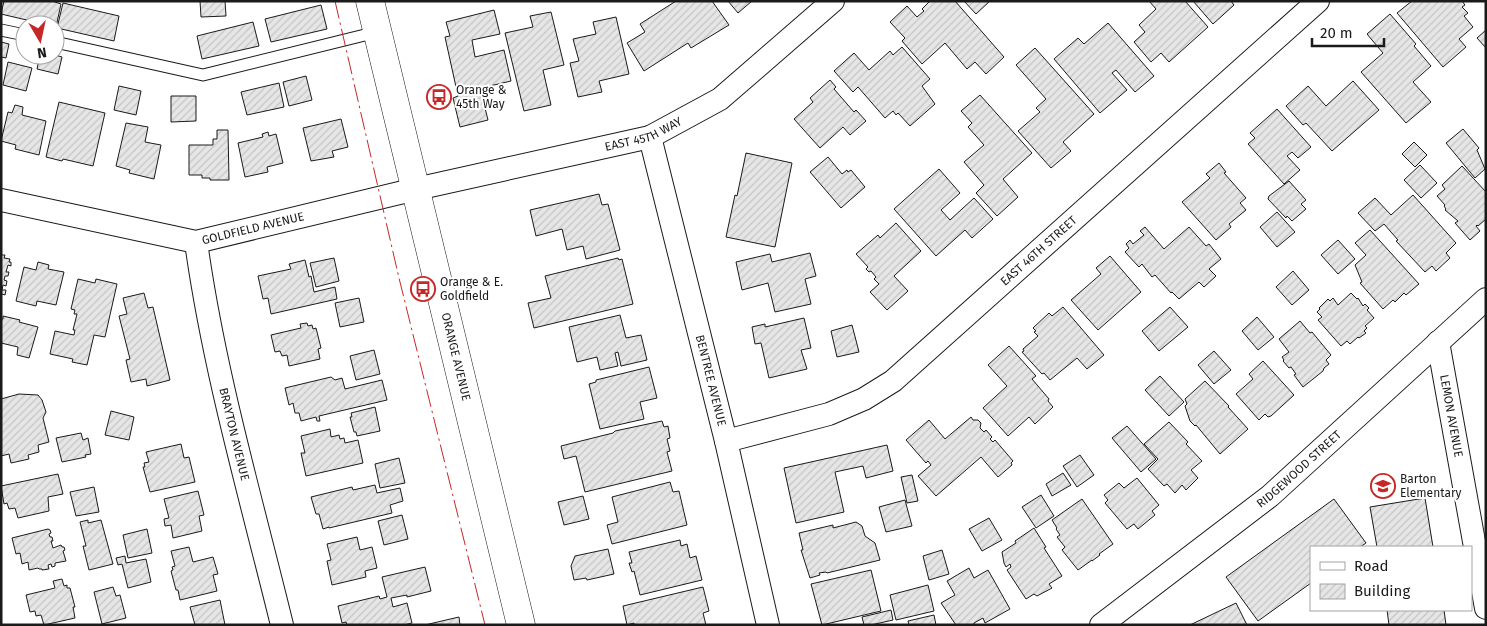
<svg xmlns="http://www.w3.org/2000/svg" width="1487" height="626" viewBox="0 0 1487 626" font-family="'Fira Sans',sans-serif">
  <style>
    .building { fill: url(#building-hatch); stroke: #1a1a1a }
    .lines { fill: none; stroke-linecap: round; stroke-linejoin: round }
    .service-casing { stroke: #1a1a1a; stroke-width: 13 }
    .minor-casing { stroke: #1a1a1a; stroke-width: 24 }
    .tertiary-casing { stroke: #1a1a1a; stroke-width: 29 }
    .service { stroke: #fff; stroke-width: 11 }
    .minor { stroke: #fff; stroke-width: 22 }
    .tertiary { stroke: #fff; stroke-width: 28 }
    .power { stroke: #c62828; stroke-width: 1; stroke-dasharray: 18 4 2.5 4; stroke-linecap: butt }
    .labels { text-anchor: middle; stroke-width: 4; stroke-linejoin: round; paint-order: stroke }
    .poi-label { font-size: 12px; fill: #1a1a1a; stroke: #fff; text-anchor: start }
    .street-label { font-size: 12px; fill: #1a1a1a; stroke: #fff }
  </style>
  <defs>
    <pattern id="building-hatch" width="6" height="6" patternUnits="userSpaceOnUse" patternTransform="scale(1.25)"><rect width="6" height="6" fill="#e6e6e6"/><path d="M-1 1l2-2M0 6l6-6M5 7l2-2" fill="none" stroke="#c5c5c5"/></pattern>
  </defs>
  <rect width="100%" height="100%" fill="#fff"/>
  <path class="building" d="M4,1H52L61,4L56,27L55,25H48L1,14Z
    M200,1H225L226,16L201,17Z
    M676,1H712L729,25L691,48L688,43L644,71L627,43L645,32L640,24Z
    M728,1H752L738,13Z
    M930,1H955L1004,57L986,74L975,62L967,69L945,43L922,64L902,41L905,38L890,22L907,6L917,17L924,11L922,9Z
    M964,1H990L976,14Z
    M1149,1H1185L1208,27L1169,62L1161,53L1151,62L1134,42L1145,32L1139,25L1156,9Z
    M1193,1H1231L1234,5L1213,24Z
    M1412,1H1462L1465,5L1462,7L1468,13L1464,16L1473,27L1459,39L1466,47L1443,67L1397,13Z
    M63,3L119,16L114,41L57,28Z
    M321,5L327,29L271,42L265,19Z
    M494,10L500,34L472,40L475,57L504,50L511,81L477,89L478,93L481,92L488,120L460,127L453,98L458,96L445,37L450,36L446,22Z
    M551,12L564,65L543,70L551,105L524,111L505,33L533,27L530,16Z
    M1390,14L1416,44L1414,46L1431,66L1413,82L1431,102L1406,123L1361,72L1383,53L1367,34Z
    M616,17L629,74L599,81L602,92L578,97L570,63L579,61L573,39L596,34L593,22Z
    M253,22L259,46L202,59L197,36Z
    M1108,23L1154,76L1135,92L1116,70L1112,73L1127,90L1100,113L1054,59L1078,38L1084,44Z
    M1486,30V48L1477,38Z
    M1,42L9,44L6,58L1,57Z
    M902,47L930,79L922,86L935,104L910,126L898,113L896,115L893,111L885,118L858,87L853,92L834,71L854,53L869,70L890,51L893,55Z
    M1035,48L1094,114L1063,142L1071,151L1051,168L1018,131L1040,112L1036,108L1046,99L1016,65Z
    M40,55H55L62,57L58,74L37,69Z
    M8,62L32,68L26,91L3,85Z
    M306,76L312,100L289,106L283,82Z
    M830,80L836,87L834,89L854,112L856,110L866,121L850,135L843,127L820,148L794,119L813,102L810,98Z
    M1353,81L1379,110L1332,151L1306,123L1303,125L1286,106L1308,86L1326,106Z
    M279,83L284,107L247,115L241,92Z
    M119,86L141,91L136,115L114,110Z
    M980,95L1032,153L1003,179L1018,197L997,216L976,193L984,185L964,162L984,145L968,127L972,123L961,111Z
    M171,96H196V121L171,122Z
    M59,102L105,113L93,166L63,159L62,161L46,157Z
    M15,105L23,107L22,115L46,121L39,155L15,149L16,145L1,141L8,112L12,113Z
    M1277,109L1311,147L1298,158L1292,152L1287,156L1300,170L1284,184L1248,144L1255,138L1250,133Z
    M341,119L348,147L332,151L334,157L311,161L303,128Z
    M126,123L148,127L145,142L161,145L154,179L129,173L130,170L116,166Z
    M1463,129L1479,148L1477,150L1485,169L1475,178L1446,143Z
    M217,130H228L229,180H210V178H202V175H189V145H213V139H217Z
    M268,132L269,136L276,134L283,163L267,167L268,172L245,177L238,143L263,137L262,134Z
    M1414,142L1427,155L1415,167L1402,154Z
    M746,153L792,163L775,247L726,237L735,195L737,196Z
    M828,157L842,174L847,170L848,172L851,170L865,187L841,208L810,172Z
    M1219,163L1226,172L1224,173L1246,198L1240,203L1246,210L1229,224L1231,227L1216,240L1182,202L1210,178L1206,174Z
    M1420,165L1437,183L1421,198L1404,180Z
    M1462,166L1486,192V219L1478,226L1477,225L1476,226L1480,231L1470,240L1455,223L1458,221L1445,210L1446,209L1444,206L1445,205L1437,196L1445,189L1442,185Z
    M939,169L960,193L941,210L950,220L974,198L993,219L972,238L965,230L936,256L894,209Z
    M1289,181L1306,200L1301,204L1306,209L1292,221L1287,216L1286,218L1268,199L1269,196Z
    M599,194L602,205L608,204L620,250L586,259L583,246L567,250L562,229L536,236L530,210Z
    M1413,195L1456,243L1446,253L1450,258L1436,271L1432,266L1425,272L1396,241L1398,240L1384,224L1375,231L1358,213L1375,198L1391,215Z
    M1277,212L1295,232L1277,247L1260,227Z
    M896,223L921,251L894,276L908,291L887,310L870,292L879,284L874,279L876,277L871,271L869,272L866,269L868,267L856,254L878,235L880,238Z
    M1145,227L1164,249L1189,227L1206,246L1209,244L1221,259L1209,269L1216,276L1204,287L1199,282L1179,299L1172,292L1171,293L1155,275L1152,277L1142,264L1139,267L1125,252L1129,248L1126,244L1130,240L1133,244L1144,235L1140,231Z
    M1370,230L1419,284L1406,295L1404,293L1395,302L1393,300L1383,309L1360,283L1362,282L1355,265L1366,255L1355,243Z
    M1338,240L1355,259L1338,274L1321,255Z
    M810,253L816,276L805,279L811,304L775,312L768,283L742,290L736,262L770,254L772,262Z
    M1,255H5L4,258L10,259L9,262H11V266L8,265L6,272H9L8,276H5L4,280L7,281L6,286L3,285L2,290H6L5,295L2,294L1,297Z
    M1110,256L1141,292L1098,330L1071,300L1101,274L1096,268Z
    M334,258L339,281L316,287L310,263Z
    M618,258L619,260L622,259L633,304L534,328L528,303L551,298L545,276Z
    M305,260L309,277L311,276L314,292L335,287L337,299L271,314L268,298L263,299L258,276L291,269L289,264Z
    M38,262L49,265L48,269L64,272L56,305L37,301L36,306L16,301L24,267L36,270Z
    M1293,271L1309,290L1292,305L1276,287Z
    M78,279L95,283L96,279L117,284L105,337L94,335L87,365L72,362L73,359L50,354L55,331L74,335L75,330H73L77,314H74L75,310L71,309Z
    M144,293L148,308L153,307L170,380L147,386L146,379L131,382L126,360L130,359L119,316L127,314L123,298Z
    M1351,293L1357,299L1358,298L1363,306L1365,304L1369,308L1367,310L1374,318L1365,326L1367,328L1364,331L1366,333L1359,338L1358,337L1350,344L1347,341L1341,346L1318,320L1322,317L1317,312L1320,309L1319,308L1328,299L1330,301L1333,298L1338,305Z
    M359,298L364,322L340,327L335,303Z
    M1063,307L1104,355L1087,369L1077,358L1050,380L1044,373L1042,374L1022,352L1024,351L1023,349L1038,336L1034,332L1036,331L1033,328L1049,313L1052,316Z
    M1170,307L1188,327L1159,351L1142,331Z
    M620,315L626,338L641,335L647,360L621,366L618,352L615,353L618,366L600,370L597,357L577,362L569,327Z
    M3,316L20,320L19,322L38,327L29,358L17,355L18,347L1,343V319H3Z
    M1257,317L1274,337L1258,350L1242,331Z
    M804,318L811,348L801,350L807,369L769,378L761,343L755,344L752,327L765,324V327Z
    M1300,321L1310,333L1312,332L1331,355L1326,360L1329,364L1324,368L1323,371L1303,387L1294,375L1296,374L1291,367L1289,368L1283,361L1284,360L1282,357L1289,352L1279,339Z
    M307,323L308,326L312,325L313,329L316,328L321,348L318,349L320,359L289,366L287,355L282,356L280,351L275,352L271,335L301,328L300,324Z
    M852,325L859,352L837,357L831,331Z
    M1009,346L1036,376L1032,379L1049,399L1048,401L1053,407L1035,424L1029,417L1008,436L983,408L1007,386L988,365Z
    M374,350L380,374L356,380L350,356Z
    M1214,351L1231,370L1214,384L1198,365Z
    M1263,361L1294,395L1271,416L1268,417L1265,414L1259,420L1236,394L1253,379L1249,374Z
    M649,367L657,398L640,402L644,419L600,429L589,384L596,382V380Z
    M1160,376L1184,402L1169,416L1145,390Z
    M331,377L335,380L342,378L345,389L382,380L387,400L319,416L320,421H317L316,417L301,421L299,413H295L293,403L289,405L285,388Z
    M1205,381L1229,406L1228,407L1248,429L1220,454L1196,425L1195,426L1190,421L1185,406L1187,404L1185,399Z
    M19,394L38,395L42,400L46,412L43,418L49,442L38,445L39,452L28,455L29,459L11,463L9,454L1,456V399Z
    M375,407L380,431L357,436L356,432H354L350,417H352L351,413Z
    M111,411L134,417L129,440L105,435Z
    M971,417L973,420H978L981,423L980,428L984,432L986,430L992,437L990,439L993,442L995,440L1013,461L1011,463L1012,465L998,477L981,457L936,496L918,476L931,465L928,461L926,463L906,440L929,420L945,439Z
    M662,421L664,427L668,426L670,438L667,439L670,451L667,452L672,471L585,492L576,456L564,459L561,446L613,433L615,431Z
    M1169,422L1188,442L1186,444L1202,461L1191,470L1198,478L1186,490L1182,485L1175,493L1167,484L1164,486L1148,469L1158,459L1144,444Z
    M1127,426L1156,459L1141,472L1112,438Z
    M330,429L331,437L339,435L340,439L344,438L345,443L358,440L363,463L306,476L301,453H305L301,436Z
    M81,433L83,440L88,438L91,454L85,455L86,457L62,462L56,438Z
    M181,444L184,458L189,457L195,482L150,492L143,467H145L144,463L149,462L146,452Z
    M887,445L893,471L866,478L863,466L835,472L844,512L796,523L784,468Z
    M1080,455L1094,475L1077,487L1063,466Z
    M399,458L405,483L380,488L375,464Z
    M1063,473L1071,485L1052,496L1046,484Z
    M58,474L63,494L48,497L49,511L18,518L15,508L9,509L7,503L4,504L1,486Z
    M912,475L918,501L907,503L901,477Z
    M1137,478L1159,505L1152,511L1155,515L1138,529L1134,524L1127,529L1105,503L1108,500L1104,495L1119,483L1124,488Z
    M670,482L673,492L679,491L687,525L612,544L607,525L618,522L612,497Z
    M375,485L377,493L400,488L403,501L390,505L392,513L329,528V527L323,529L319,514H316L311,497L352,487L353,490Z
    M94,487L99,512L76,516L70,492Z
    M198,491L204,515L199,516L202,531L173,538L171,525L165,526L164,519L169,518L164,499Z
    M1041,495L1054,516L1036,528L1022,507Z
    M583,496L589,519L564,525L558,502Z
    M1425,498L1433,547H1377L1370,507Z
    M1082,499L1113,544L1099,554L1100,555L1092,561V560L1078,570L1062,550L1065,547L1057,537L1060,535L1056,529L1057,528L1052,520Z
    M1334,499L1366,543L1360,547H1311V583L1258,621L1226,577Z
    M905,500L912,526L886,532L879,507Z
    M402,515L408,539L384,545L378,521Z
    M989,518L1002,540L982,551L969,529Z
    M88,520V523L101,520L113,564L89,570L83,546H86L80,522Z
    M856,522L862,526L865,536L875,543L880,560L827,573L826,572L819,573L820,575L810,578L801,550H803L799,533L833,525V528Z
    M1034,528L1046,547L1044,548L1062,576L1049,584L1052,588L1037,596L1034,594L1026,599L1007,570L1011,567L1010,564L1006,567L1004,563L1002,552L1016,543L1015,541Z
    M48,529L50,530L51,533L49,534L50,537H52L53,541H51L53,548L61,545L62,547H64L65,550L63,551L66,561L55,563V566L52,567L51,564L48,565L49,569L42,570V569H39L38,568L29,570L28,562L22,564L20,553L16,554L12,538Z
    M147,529L152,553L128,558L123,535Z
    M357,537L360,550L372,547L377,568L365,571L366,577L332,585L327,561L331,560L327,544Z
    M680,540L681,546L687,544L690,558L696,556L702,580L640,595L634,571L632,572L629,563H632L629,552Z
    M189,547L193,562L213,557L218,574L213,575L217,591L180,600L178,590H176L171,571L173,570L172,567L175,566L171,551Z
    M608,549L614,574L587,580L586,578L574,580L571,566L575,556Z
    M942,550L949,574L929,580L923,556Z
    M125,556L126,563L146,559L151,582L128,588L122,564L118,565L116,558Z
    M425,567L431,591L407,597V595L391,598L393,607L407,603L412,623L404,625H347L346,622L342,623L338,606L379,596L380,599L387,597L382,577Z
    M969,568L974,578L988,570L1010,609L985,623L983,618L974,623V625H956L941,603L955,595L947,581Z
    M871,570L881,611L822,625L811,584Z
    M62,579L64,586L67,585V588H70L75,607H73L75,618L44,625L41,615L36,616L35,611L30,612L26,595L55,588L53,581Z
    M928,585L934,611L896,620L890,595Z
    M113,587L116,596L120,595L126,618L102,624L94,592Z
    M703,587L709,611L703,613L706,625H634V623L627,625L623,606Z
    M220,600L225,625H195L190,607Z
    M1236,603L1247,625H1190Z
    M891,610L893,620L871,625H864L862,617Z
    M1387,610H1444L1446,625H1389Z
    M934,615L936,625H909L908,621Z
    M459,617L460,625H425L446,620Z"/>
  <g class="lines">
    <defs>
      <path id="service" d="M1,30L25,35
        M55,42L203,75L377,32"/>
      <g id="minor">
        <path id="s1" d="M650,137L726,441L768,625"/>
        <path id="s2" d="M1,200L196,242L416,189L650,137L720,99L833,1"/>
        <path id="s3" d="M196,242C214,372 251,498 282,625"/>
        <path id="s4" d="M1438,342L1486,608"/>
        <path id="s5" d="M726,441L829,414L864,399L893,381L1318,1"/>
        <path id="s6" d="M1101,625L1270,496L1486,299"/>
      </g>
      <g id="tertiary">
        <path id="s7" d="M370,1L521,625"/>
      </g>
    </defs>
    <use href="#service" class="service-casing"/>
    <use href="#minor" class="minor-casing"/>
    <use href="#tertiary" class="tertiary-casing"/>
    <use href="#service" class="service"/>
    <use href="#minor" class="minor"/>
    <use href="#tertiary" class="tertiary"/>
    <path class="power" d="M335,1L399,278L485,625"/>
  </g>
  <defs>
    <symbol id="bus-ring" viewBox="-11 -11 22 22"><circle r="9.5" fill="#fff" stroke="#c62828" stroke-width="1.5"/><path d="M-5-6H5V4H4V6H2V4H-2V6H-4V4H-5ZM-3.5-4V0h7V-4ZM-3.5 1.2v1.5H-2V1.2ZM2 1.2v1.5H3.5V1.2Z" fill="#c62828"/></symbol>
    <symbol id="school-ring" viewBox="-11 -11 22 22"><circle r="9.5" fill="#fff" stroke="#c62828" stroke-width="1.5"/><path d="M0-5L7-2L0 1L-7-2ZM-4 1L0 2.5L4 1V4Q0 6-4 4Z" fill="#c62828"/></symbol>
  </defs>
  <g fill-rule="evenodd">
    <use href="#bus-ring" x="425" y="83" width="28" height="28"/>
    <use href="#bus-ring" x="409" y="275" width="28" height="28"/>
    <use href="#school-ring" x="1369" y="472" width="28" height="28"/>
  </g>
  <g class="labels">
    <g class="poi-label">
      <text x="456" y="94">Orange &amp;<tspan x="456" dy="14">45th Way</tspan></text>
      <text x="440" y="286">Orange &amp; E.<tspan x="440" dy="14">Goldfield</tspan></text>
      <text x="1400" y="483">Barton<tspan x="1400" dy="14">Elementary</tspan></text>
    </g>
    <g class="street-label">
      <text dy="4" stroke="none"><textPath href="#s2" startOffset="660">EAST 45TH WAY</textPath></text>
      <text dy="4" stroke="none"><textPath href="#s2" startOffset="258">GOLDFIELD AVENUE</textPath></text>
      <text dy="4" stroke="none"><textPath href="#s5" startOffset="374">EAST 46TH STREET</textPath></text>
      <text dy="4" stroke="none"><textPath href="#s7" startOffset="366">ORANGE AVENUE</textPath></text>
      <text dy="4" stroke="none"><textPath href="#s1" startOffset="251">BENTREE AVENUE</textPath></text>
      <text dy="4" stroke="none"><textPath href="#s4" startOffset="75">LEMON AVENUE</textPath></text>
      <text dy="4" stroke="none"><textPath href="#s3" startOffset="196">BRAYTON AVENUE</textPath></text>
      <text dy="4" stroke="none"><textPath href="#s6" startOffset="252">RIDGEWOOD STREET</textPath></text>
    </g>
  </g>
  <rect width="1487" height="626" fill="none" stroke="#1a1a1a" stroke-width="5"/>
  <rect x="1310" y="546" width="162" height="65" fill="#ffffff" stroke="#a3a3a3"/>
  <rect x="1320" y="562" width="25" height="8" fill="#ffffff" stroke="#a3a3a3"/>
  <text x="1354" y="571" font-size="15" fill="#1a1a1a">Road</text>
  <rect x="1320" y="584" width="25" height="15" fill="url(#building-hatch)" stroke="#a3a3a3"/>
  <text x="1354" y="596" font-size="15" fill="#1a1a1a">Building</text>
  <g transform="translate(40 40) rotate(171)"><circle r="24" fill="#ffffff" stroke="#a3a3a3"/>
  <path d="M0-4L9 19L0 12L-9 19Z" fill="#c62828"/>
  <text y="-8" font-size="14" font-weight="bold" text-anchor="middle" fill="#1a1a1a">N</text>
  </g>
  <path d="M1312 38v8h72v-8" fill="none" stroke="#1a1a1a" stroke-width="2.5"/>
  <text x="1320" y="38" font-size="15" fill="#1a1a1a" stroke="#ffffff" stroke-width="4" paint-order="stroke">20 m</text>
</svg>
